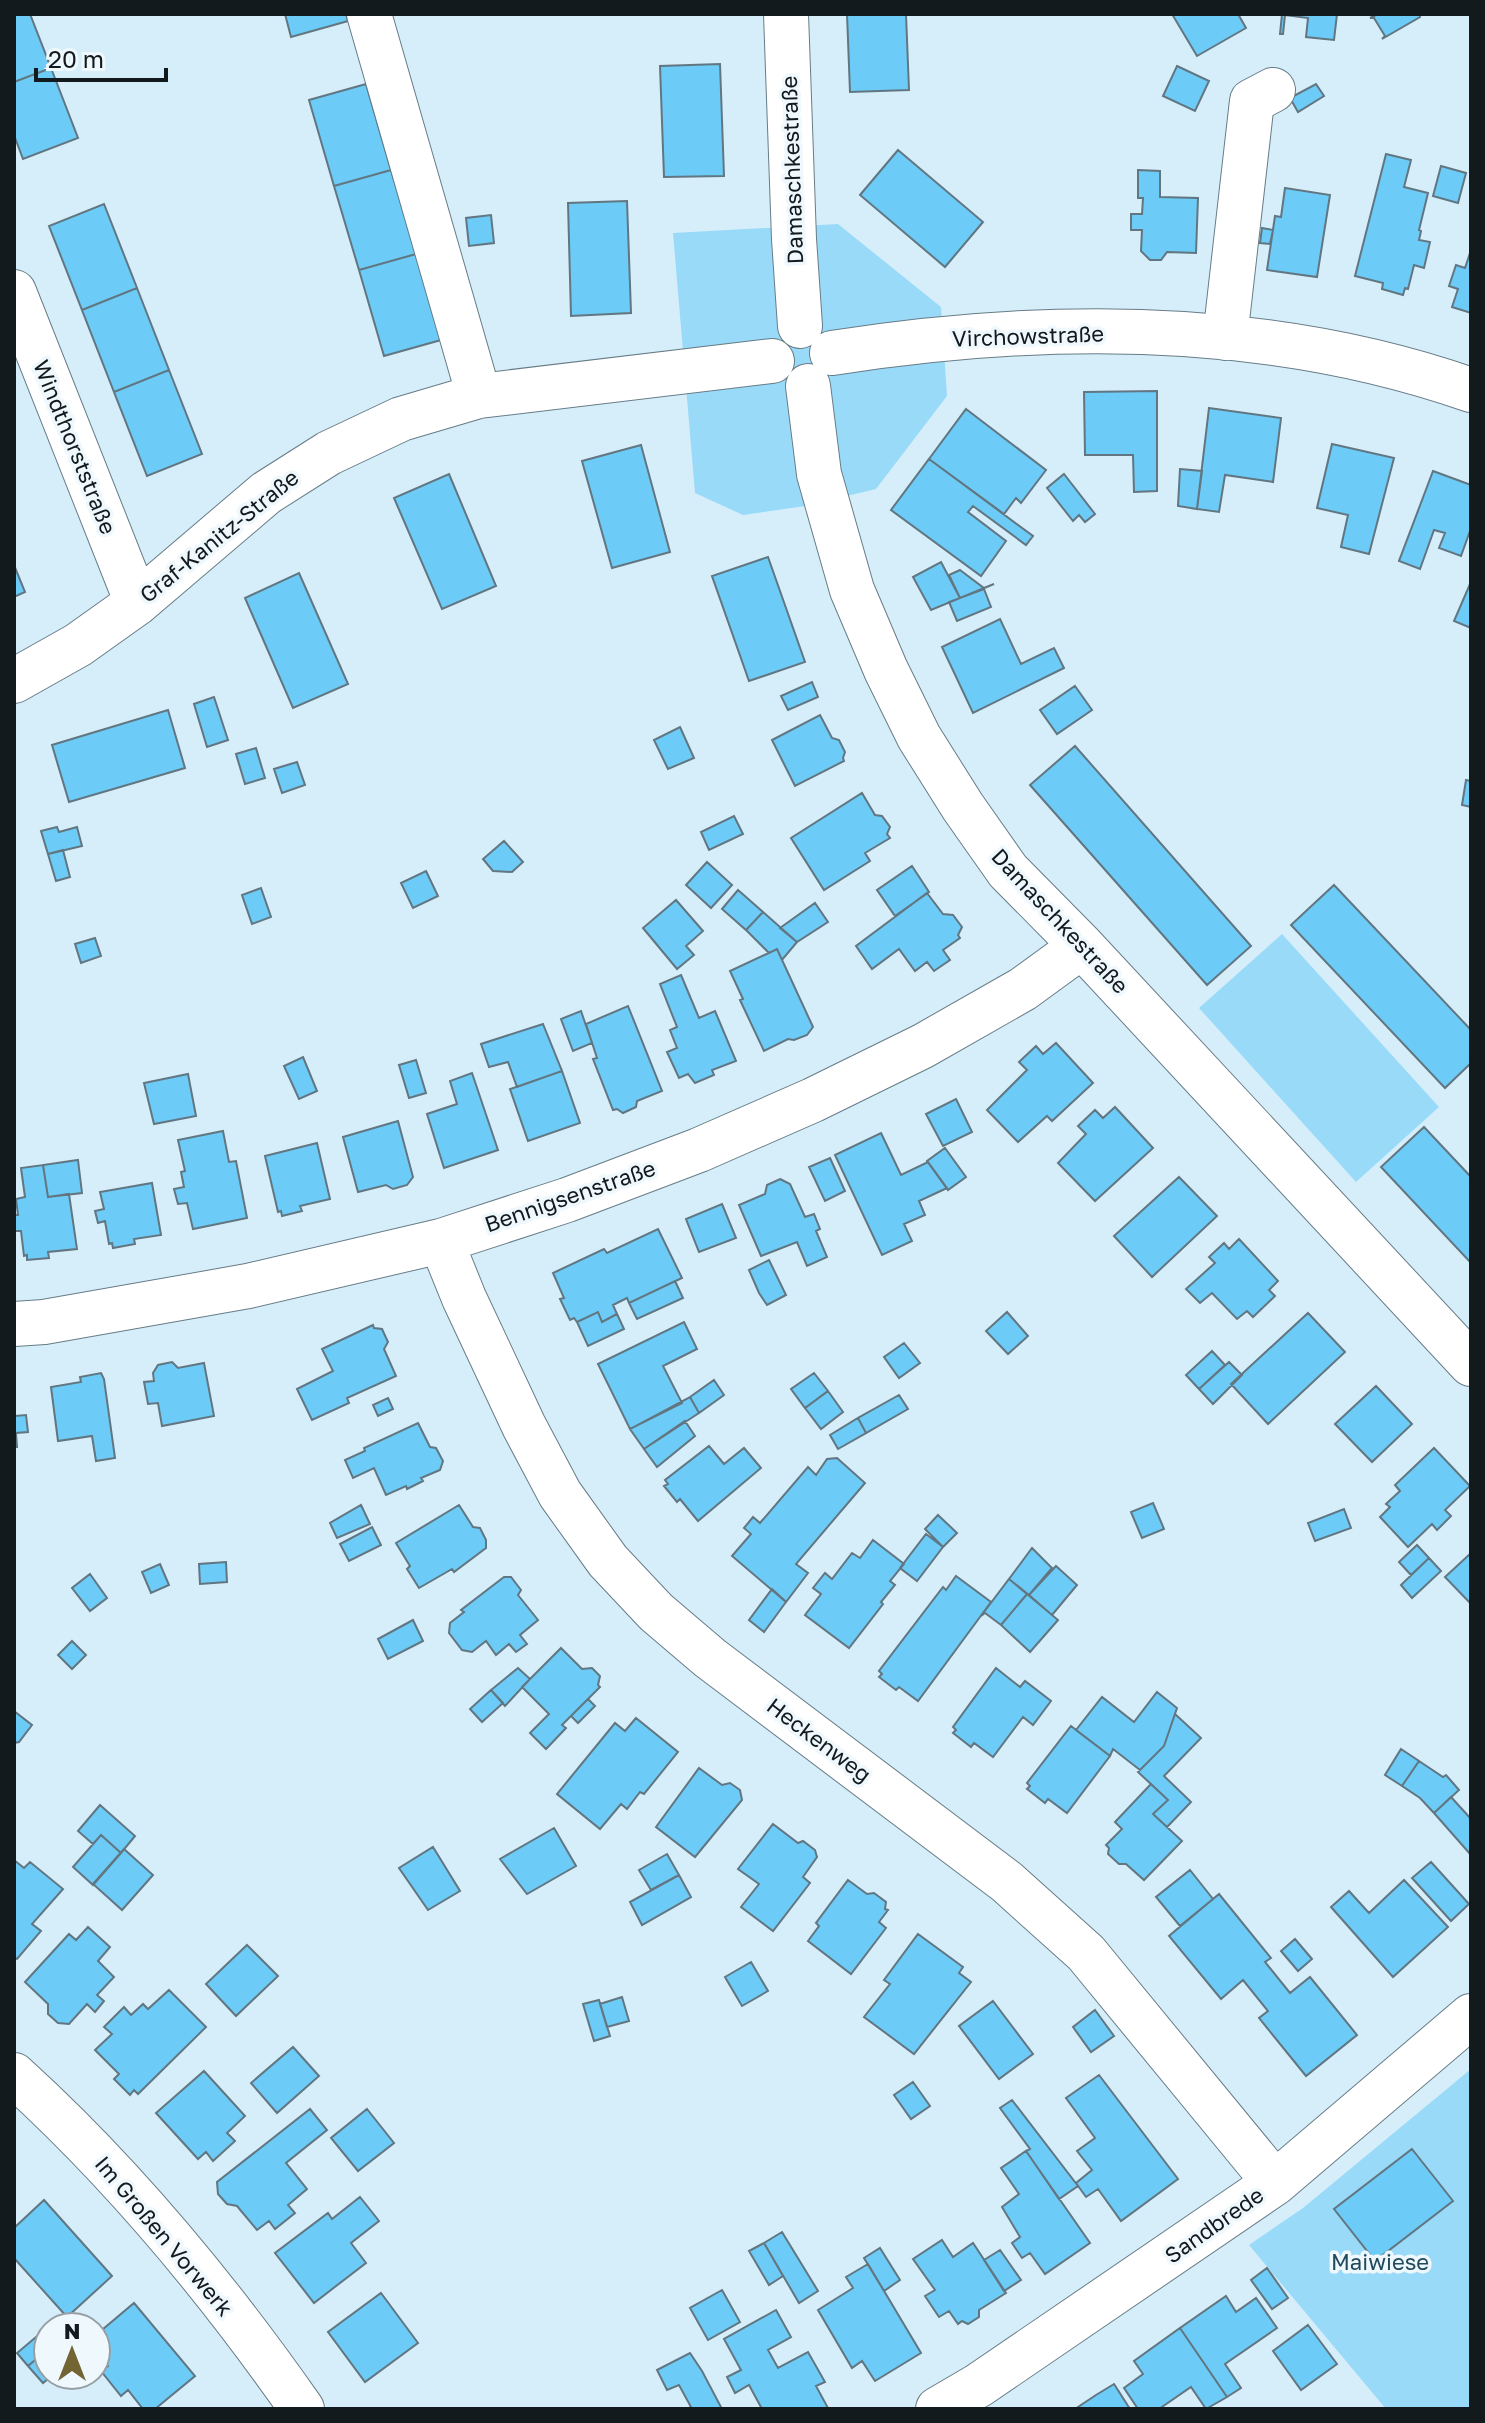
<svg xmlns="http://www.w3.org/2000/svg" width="1485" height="2423" viewBox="0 0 1485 2423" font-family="'Golos Text',sans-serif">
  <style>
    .green { fill: #9adaf9 }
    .building { fill: #6cccf7; stroke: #617681; stroke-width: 2 }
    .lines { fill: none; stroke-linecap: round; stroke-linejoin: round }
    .street-casing { stroke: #677c87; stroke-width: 46 }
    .street { stroke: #fff; stroke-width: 44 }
    .labels { text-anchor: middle; stroke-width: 7; stroke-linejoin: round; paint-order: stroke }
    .street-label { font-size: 22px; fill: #121a1e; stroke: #eff8fd }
    .park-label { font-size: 22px; fill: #214a5c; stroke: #eff8fd }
  </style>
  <rect width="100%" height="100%" fill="#d6eefa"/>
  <path class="green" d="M838,224L941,307L947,396L876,489L805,506L743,515L695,493L673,233Z
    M1282,934L1439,1107L1356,1182L1199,1008Z
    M1471,2069V2409H1386L1249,2245L1303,2208Z"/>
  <path class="building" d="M14,14H30L51,68L14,82Z
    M285,14H346L348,21L291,37Z
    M847,14H906L909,90L850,92Z
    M1172,14H1238L1246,28L1197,56Z
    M1282,14H1337L1334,40L1306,37L1308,18L1285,15L1283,34H1280Z
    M1378,14H1419L1420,17L1382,39L1385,36L1374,18H1370Z
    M720,64L724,176L664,177L660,66Z
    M1177,66L1209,81L1195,111L1163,96Z
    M51,68L78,138L23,159L14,135V82Z
    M366,84L391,170L334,186L309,100Z
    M1316,84L1324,96L1298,112L1290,98Z
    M898,150L983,222L945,267L860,195Z
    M1386,154L1411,160L1404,187L1428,193L1419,230L1421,231L1419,240L1430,242L1424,268L1414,265L1408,289L1405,288L1403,295L1382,289L1383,283L1355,276Z
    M1441,166L1466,173L1458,203L1433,196Z
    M391,170L416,254L359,270L334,186Z
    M1138,170L1160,171V197L1198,198L1196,253L1167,252L1161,260H1150L1141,251L1142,230H1131V214H1142L1143,198H1138Z
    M1285,188L1330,195L1317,277L1267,270L1275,216L1281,217Z
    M627,201L631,313L571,316L568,203Z
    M104,204L137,288L82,310L49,226Z
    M491,215L494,243L469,246L466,218Z
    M1262,228L1273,230L1270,244L1260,243Z
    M1471,250V313L1452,307L1458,289L1449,286L1456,265L1465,268Z
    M416,254L441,340L384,356L359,270Z
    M137,288L169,370L114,392L82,310Z
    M169,370L202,454L147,476L114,392Z
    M1157,391V491L1134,492L1133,455H1085L1084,392Z
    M1209,408L1281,418L1273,482L1225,475L1219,512L1197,509Z
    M966,409L1046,470L1021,503L1016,498L1004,514L929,459Z
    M1332,444L1394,458L1369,554L1341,547L1348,515L1317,508Z
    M641,445L670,552L612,568L582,461Z
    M929,459L1033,536L1026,545L973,506L968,512L1006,541L981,576L891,510Z
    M1180,469L1202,471L1197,509L1178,506Z
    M1433,471L1471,485V528L1461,556L1439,548L1445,533L1434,530L1420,569L1399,561Z
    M449,474L496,586L442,609L394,498Z
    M1064,474L1095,514L1085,522L1079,515L1073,521L1047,488Z
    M768,557L805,662L749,681L712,576Z
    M941,562L960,598L931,610L913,577Z
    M14,565L25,592L14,597Z
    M960,570L984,588L994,584L960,598L949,575Z
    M299,573L348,684L293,708L245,598Z
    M1470,584H1471V628L1454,621Z
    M984,589L991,607L957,621L949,602Z
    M1000,619L1021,664L1054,648L1064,668L973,713L942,647Z
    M812,682L818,697L788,710L781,696Z
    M1075,686L1092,710L1057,734L1040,710Z
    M214,697L228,740L207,747L194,704Z
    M168,710L185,768L69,802L52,745Z
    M820,715L832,738L839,740L845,752L843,758L844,761L795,786L772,740Z
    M680,727L694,758L668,769L654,740Z
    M1075,746L1251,946L1207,985L1030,785Z
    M256,748L265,778L245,784L236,754Z
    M297,762L305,785L282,793L274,769Z
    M1466,780L1471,781V807L1462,805Z
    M862,793L875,815L882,816L890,827L887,834L890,838L865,853L870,861L824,890L791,838Z
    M734,816L743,834L709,850L701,832Z
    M57,827L59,832L77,827L82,846L48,854L41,831Z
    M504,841L523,862L512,872L493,871L483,859Z
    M63,850L70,877L56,881L48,854Z
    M707,862L732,885L711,908L686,885Z
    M912,866L929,892L895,916L877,890Z
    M426,871L438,896L413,908L401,883Z
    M1334,885L1471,1030V1063L1445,1088L1291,925Z
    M261,888L271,917L252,924L242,895Z
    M738,890L763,912L746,930L722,909Z
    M927,893L943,914L953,915L962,927L958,935L960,938L943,950L950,960L934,971L927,962L915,971L899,949L872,969L856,946Z
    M676,900L703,931L686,946L694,955L677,969L643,928Z
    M815,903L828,922L797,942L780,928Z
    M763,912L797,942L782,960L777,949L769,953L746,930Z
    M95,938L101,956L81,963L75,944Z
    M777,949L813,1027L807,1035L794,1040L788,1039L764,1051L740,1000L743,999L730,971Z
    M681,975L699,1018L715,1011L736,1061L712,1070L714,1075L695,1083L688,1074L679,1078L667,1052L677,1048L670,1030L677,1027L660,984Z
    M628,1006L662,1091L637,1101L636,1107L623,1113L617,1109L613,1110L593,1059L597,1058L586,1024Z
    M581,1011L592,1043L573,1051L561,1019Z
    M543,1024L562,1071L517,1087L508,1062L489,1067L481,1044Z
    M1056,1043L1093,1083L1052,1121L1047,1116L1018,1142L987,1110L1027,1070L1019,1062L1036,1046L1043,1054Z
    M303,1057L317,1091L299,1099L284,1066Z
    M416,1060L426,1093L409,1098L399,1065Z
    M562,1071L580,1123L528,1141L510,1089Z
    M472,1073L498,1150L444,1168L427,1114L457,1104L450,1081Z
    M188,1074L196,1116L154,1124L144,1083Z
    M956,1099L972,1132L943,1146L926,1114Z
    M1115,1107L1153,1148L1095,1201L1058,1163L1086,1134L1078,1126L1095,1110L1103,1118Z
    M398,1121L413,1177L407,1185L393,1189L386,1185L358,1192L343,1137Z
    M1424,1127L1471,1177V1263L1381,1167Z
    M223,1131L229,1162L236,1161L247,1218L193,1229L187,1203L178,1204L174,1189L184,1187L181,1172L185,1171L178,1140Z
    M881,1133L901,1175L928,1162L947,1188L919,1201L925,1215L904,1224L912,1241L882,1255L835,1155Z
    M317,1143L330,1199L300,1206L302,1211L282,1216L281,1211L278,1212L265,1156Z
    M945,1148L966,1177L948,1190L927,1161Z
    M830,1158L845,1191L825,1201L809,1167Z
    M78,1160L82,1193L48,1197L43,1165Z
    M43,1165L48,1197L69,1194L77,1249L48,1252L49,1258L27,1260V1255L24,1256L21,1231H14V1215H18L16,1199L25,1197L21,1168Z
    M1179,1177L1217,1216L1152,1277L1114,1236Z
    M780,1179L790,1184L805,1217L814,1214L820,1229L816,1231L827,1257L807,1266L797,1242L761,1256L739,1205L765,1194L767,1185Z
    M152,1183L161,1235L134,1239L135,1244L113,1248L112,1243L109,1244L105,1221L98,1223L95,1211L104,1209L100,1192Z
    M722,1204L736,1238L699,1252L686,1219Z
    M658,1229L682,1278L629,1303L627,1298L613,1305L617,1314L602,1322L598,1312L577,1322L574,1318L570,1320L560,1299L564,1298L553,1273L604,1249L607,1253Z
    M1239,1239L1278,1281L1269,1290L1275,1296L1253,1317L1247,1311L1237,1319L1212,1293L1200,1303L1186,1289L1215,1263L1209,1257L1224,1243L1229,1249Z
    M769,1260L786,1295L767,1305L759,1293L749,1270Z
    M675,1281L683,1298L637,1319L629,1303Z
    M598,1312L602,1322L617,1314L624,1329L588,1346L577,1322Z
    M1007,1312L1028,1336L1008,1354L986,1331Z
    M1308,1313L1345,1352L1268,1424L1231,1384Z
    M684,1322L697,1349L663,1366L682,1403L630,1429L598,1364Z
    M373,1325L374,1328L382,1329L388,1342L384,1349L396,1376L347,1398L349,1403L312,1420L297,1389L333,1371L322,1349Z
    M904,1343L920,1363L899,1378L884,1357Z
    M1212,1351L1225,1365L1199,1389L1186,1375Z
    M172,1362L178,1368L204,1363L214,1416L162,1426L158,1403L148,1404L144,1382L154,1381L153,1373L158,1365Z
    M1229,1362L1242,1375L1213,1404L1199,1389Z
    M101,1373L104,1379L115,1458L96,1461L92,1436L58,1441L51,1387L81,1382L80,1377Z
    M814,1373L828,1391L805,1408L791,1389Z
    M714,1380L724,1395L699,1413L690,1397Z
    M1376,1386L1412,1424L1372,1462L1335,1424Z
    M828,1391L843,1412L821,1429L805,1408Z
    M899,1395L908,1409L866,1433L858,1418Z
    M690,1397L699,1413L644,1449L630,1429Z
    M388,1398L393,1409L378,1416L373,1405Z
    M14,1408L15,1416L26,1415L28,1432L16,1433L17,1447H14Z
    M858,1418L866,1433L838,1449L830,1435Z
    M685,1421L695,1436L657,1467L644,1449Z
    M418,1423L430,1447L436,1448L443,1461L440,1470L421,1478L423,1481L407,1489L406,1486L386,1495L374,1468L353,1478L345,1460L365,1451L364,1448Z
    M709,1446L724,1464L744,1448L761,1468L698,1521L680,1499L677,1502L664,1486L668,1484L665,1480Z
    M1434,1448L1470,1486L1445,1510L1451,1516L1437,1530L1432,1524L1408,1547L1380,1517L1390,1507L1386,1504L1400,1491L1395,1485Z
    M837,1458L865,1483L796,1564L808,1573L786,1602L732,1556L751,1534L744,1528L753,1517L760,1523L808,1467L816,1475L827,1459Z
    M1153,1503L1164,1529L1142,1538L1131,1512Z
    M361,1505L370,1524L337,1538L330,1523Z
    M459,1505L473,1527L480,1528L486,1540V1548L454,1572L452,1569L419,1588L407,1569L410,1566L396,1543Z
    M1344,1509L1351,1528L1315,1541L1308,1523Z
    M938,1515L957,1533L943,1547L925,1529Z
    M372,1527L381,1545L349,1561L340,1544Z
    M926,1534L943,1547L917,1581L900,1568Z
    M873,1540L904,1564L890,1581L895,1585L881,1602L883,1604L849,1648L805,1615L821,1594L813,1588L825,1573L832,1579L852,1553L860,1558Z
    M1417,1545L1429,1558L1411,1575L1399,1562Z
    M1032,1548L1052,1568L1029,1595L1009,1579Z
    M1471,1553V1604L1445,1577Z
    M1429,1558L1441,1571L1412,1598L1401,1585Z
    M226,1562L227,1582L200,1584L199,1564Z
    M160,1564L169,1585L151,1593L142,1572Z
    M1056,1566L1077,1585L1052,1615L1029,1595Z
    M90,1574L107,1598L90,1611L72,1588Z
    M956,1576L991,1602L918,1701L899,1687L896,1690L879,1677L882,1674L879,1671L943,1587L946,1590Z
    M504,1577H511L521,1590L518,1595L538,1620L520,1635L527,1644L516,1652L509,1644L496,1655L486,1641L472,1652L462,1650L449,1633L450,1623L464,1612L461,1610Z
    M1009,1579L1027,1594L1001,1625L985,1613L981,1616Z
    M772,1589L786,1602L764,1632L749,1620Z
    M1027,1594L1058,1620L1030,1652L1001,1625Z
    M413,1620L423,1641L388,1659L378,1639Z
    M72,1641L86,1655L72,1669L58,1655Z
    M561,1648L582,1669L592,1668L600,1676L598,1685L600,1687L562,1725L566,1728L546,1749L530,1733L549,1714L522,1687Z
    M518,1668L530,1679L505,1706L491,1690Z
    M996,1668L1020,1687L1025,1681L1051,1701L1033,1725L1023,1717L993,1757L974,1743L971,1747L953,1733L956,1730L953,1727Z
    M491,1690L503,1703L482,1722L470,1709Z
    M1157,1692L1177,1708L1164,1746L1140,1770L1113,1749L1110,1756L1076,1730L1102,1697L1134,1722Z
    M588,1699L595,1706L578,1723L571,1716Z
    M14,1711L32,1725L19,1742L14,1743Z
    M1175,1714L1201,1738L1164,1776L1191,1802L1167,1827L1153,1814L1168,1800L1138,1772L1164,1746Z
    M636,1718L678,1752L644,1794L640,1792L627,1809L621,1804L600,1829L557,1794L615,1723L625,1731Z
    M1071,1726L1110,1756L1067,1813L1048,1799L1045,1803L1027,1789L1030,1786L1027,1783Z
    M1401,1749L1419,1761L1402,1786L1385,1775Z
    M1419,1761L1443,1777L1446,1775L1459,1790L1434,1813L1420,1798L1402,1786Z
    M699,1768L722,1785L730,1783L740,1790L742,1800L695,1857L656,1827Z
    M1151,1784L1168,1800L1153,1814L1182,1841L1144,1880L1126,1864H1119L1108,1854L1109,1848L1106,1845L1122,1829L1115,1822Z
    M1451,1797L1471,1819V1855L1434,1813Z
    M100,1805L135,1836L121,1853L101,1835L93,1844L78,1831Z
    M773,1824L798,1843L803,1841L815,1850L817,1857L803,1877L810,1883L773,1931L741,1907L759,1884L738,1869Z
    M554,1828L576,1866L527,1894L500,1859Z
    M101,1835L121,1853L93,1885L73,1867Z
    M433,1847L460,1891L428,1910L399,1868Z
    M124,1849L153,1875L122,1910L93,1884Z
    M667,1854L679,1875L651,1890L639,1870Z
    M14,1860L24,1868L30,1862L63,1889L32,1924L41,1931L17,1959L14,1957Z
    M1431,1862L1469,1904L1451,1921L1412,1878Z
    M1190,1870L1213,1899L1180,1926L1156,1897Z
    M679,1875L691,1897L642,1925L630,1902Z
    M848,1880L867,1894L874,1893L886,1902L885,1909L888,1910L879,1922L886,1928L851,1974L808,1941L819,1926L816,1923Z
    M1404,1880L1448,1927L1393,1977L1331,1907L1349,1891L1369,1913Z
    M1219,1894L1271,1958L1265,1962L1290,1993L1310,1977L1357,2035L1306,2076L1259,2018L1268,2011L1243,1980L1221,1999L1169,1936Z
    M88,1927L110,1947L98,1961L114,1977L97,1995L104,2001L95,2012L87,2004L69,2024L58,2023L48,2014V2004L25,1982L69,1934L76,1940Z
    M918,1934L963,1967L959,1973L971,1982L914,2054L864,2017L890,1984L884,1980Z
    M1295,1939L1312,1959L1298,1971L1281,1951Z
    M247,1945L278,1976L236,2016L206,1984Z
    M751,1962L768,1991L742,2006L725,1977Z
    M169,1990L206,2027L138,2094L134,2090L130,2095L114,2079L119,2074L95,2050L112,2034L104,2027L124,2007L131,2015L143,2004L148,2009Z
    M622,1997L629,2021L607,2027L600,2004Z
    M599,2000L610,2036L594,2041L583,2004Z
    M993,2001L1033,2054L999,2079L959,2026Z
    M1095,2010L1114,2036L1091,2052L1073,2027Z
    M293,2047L319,2076L277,2113L251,2083Z
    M204,2071L245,2116L227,2133L235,2141L213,2161L206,2152L198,2159L156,2113Z
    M1099,2075L1178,2179L1121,2221L1098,2189L1086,2197L1076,2183L1092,2170L1077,2151L1095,2138L1066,2098Z
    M913,2082L930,2106L911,2119L894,2095Z
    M1012,2100L1078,2186L1059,2199L1026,2151L1030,2149L1000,2108Z
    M310,2109L327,2130L286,2163L307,2189L288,2205L295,2213L275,2229L269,2221L257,2230L237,2206L227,2204L218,2194L217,2182Z
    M367,2109L394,2143L358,2171L331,2138Z
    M1412,2149L1453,2201L1375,2261L1334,2209Z
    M1026,2151L1090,2243L1045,2274L1030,2253L1022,2258L1012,2243L1020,2237L1002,2207L1019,2194L1001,2168Z
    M360,2197L379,2221L351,2243L366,2263L314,2303L275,2253L328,2213L332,2219Z
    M44,2200L112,2276L67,2317L14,2258V2228Z
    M782,2232L818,2291L799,2303L764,2243Z
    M942,2240L953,2257L973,2243L1006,2293L979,2310V2317L968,2324L962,2321L958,2324L949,2311L939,2317L925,2296L935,2290L913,2259Z
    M764,2243L783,2276L769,2285L749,2251Z
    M880,2248L900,2280L884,2291L864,2258Z
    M1000,2250L1021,2280L1004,2291L984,2260Z
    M868,2264L921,2353L875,2381L862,2361L852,2368L818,2310L853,2288L846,2277Z
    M1267,2268L1288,2298L1272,2309L1251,2280Z
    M722,2290L740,2322L708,2340L690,2308Z
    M381,2293L418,2343L365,2382L328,2332Z
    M1226,2296L1236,2312L1256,2298L1277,2328L1225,2364L1241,2388L1227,2397L1180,2328Z
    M134,2303L195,2376L155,2409H143L128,2390L121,2396L101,2371L108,2366L96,2352V2335Z
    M776,2310L791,2337L768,2350L778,2368L808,2352L825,2382L816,2386L828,2408L826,2409H762L749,2385L735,2393L727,2377L741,2370L724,2339Z
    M1308,2325L1337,2364L1301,2390L1273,2351Z
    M48,2327V2349L28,2366L17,2353Z
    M1180,2328L1227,2397L1206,2409L1191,2387L1159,2409H1138L1124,2388L1143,2374L1134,2361Z
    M48,2349V2375H53L43,2383L28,2366Z
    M690,2353L702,2371L722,2409H687L691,2407L679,2385L667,2390L657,2370Z
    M1114,2384L1130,2409H1075L1096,2395Z"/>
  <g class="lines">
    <defs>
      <path id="street" d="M369,14L479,396
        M786,14L794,239L800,326
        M14,292L137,603
        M1225,338L1252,101L1273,90
        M832,353C1043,320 1268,319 1471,390
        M808,386L819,474L852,590L886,670L919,737L963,807L1008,871L1082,946L1471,1364
        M14,681L78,645L137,603L266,493L329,453L401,419L479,396L772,361
        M441,1241L464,1298L524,1426L560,1494L608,1561L656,1612L710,1658L1007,1882L1086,1953L1275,2183
        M14,1324L44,1322L248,1286L441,1241L567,1200L699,1150L813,1100L923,1046L1023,989L1082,946
        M14,2075C122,2173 218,2289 302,2409
        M938,2409L979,2385L1275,2183L1471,2016"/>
    </defs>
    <use href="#street" class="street-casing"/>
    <use href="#street" class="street"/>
  </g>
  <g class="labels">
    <g class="street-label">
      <text transform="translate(792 170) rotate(-92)" y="8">Damaschkestraße</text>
      <text transform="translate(1028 336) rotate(-2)" y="8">Virchowstraße</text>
      <text transform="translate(75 447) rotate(68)" y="8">Windthorststraße</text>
      <text transform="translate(219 536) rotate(-39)" y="8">Graf-Kanitz-Straße</text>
      <text transform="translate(1060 921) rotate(47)" y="8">Damaschkestraße</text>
      <text transform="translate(570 1196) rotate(-19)" y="8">Bennigsenstraße</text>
      <text transform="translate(819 1740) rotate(37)" y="8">Heckenweg</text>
      <text transform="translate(1214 2225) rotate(-35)" y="8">Sandbrede</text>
      <text transform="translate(164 2236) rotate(50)" y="8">Im Großen Vorwerk</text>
    </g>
    <g class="park-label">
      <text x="1380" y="2270">Maiwiese</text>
    </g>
  </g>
  <rect width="1485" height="2423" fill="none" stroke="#121a1e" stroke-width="32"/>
  <g transform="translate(72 2351)"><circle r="38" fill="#eff8fd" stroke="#979fa4" stroke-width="2"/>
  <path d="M0-6L14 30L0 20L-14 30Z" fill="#736533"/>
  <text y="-12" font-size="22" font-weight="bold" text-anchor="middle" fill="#121a1e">N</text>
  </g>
  <path d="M36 68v12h130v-12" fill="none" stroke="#121a1e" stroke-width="4"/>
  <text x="48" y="68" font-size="24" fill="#121a1e" stroke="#eff8fd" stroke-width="6" paint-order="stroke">20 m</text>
</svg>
